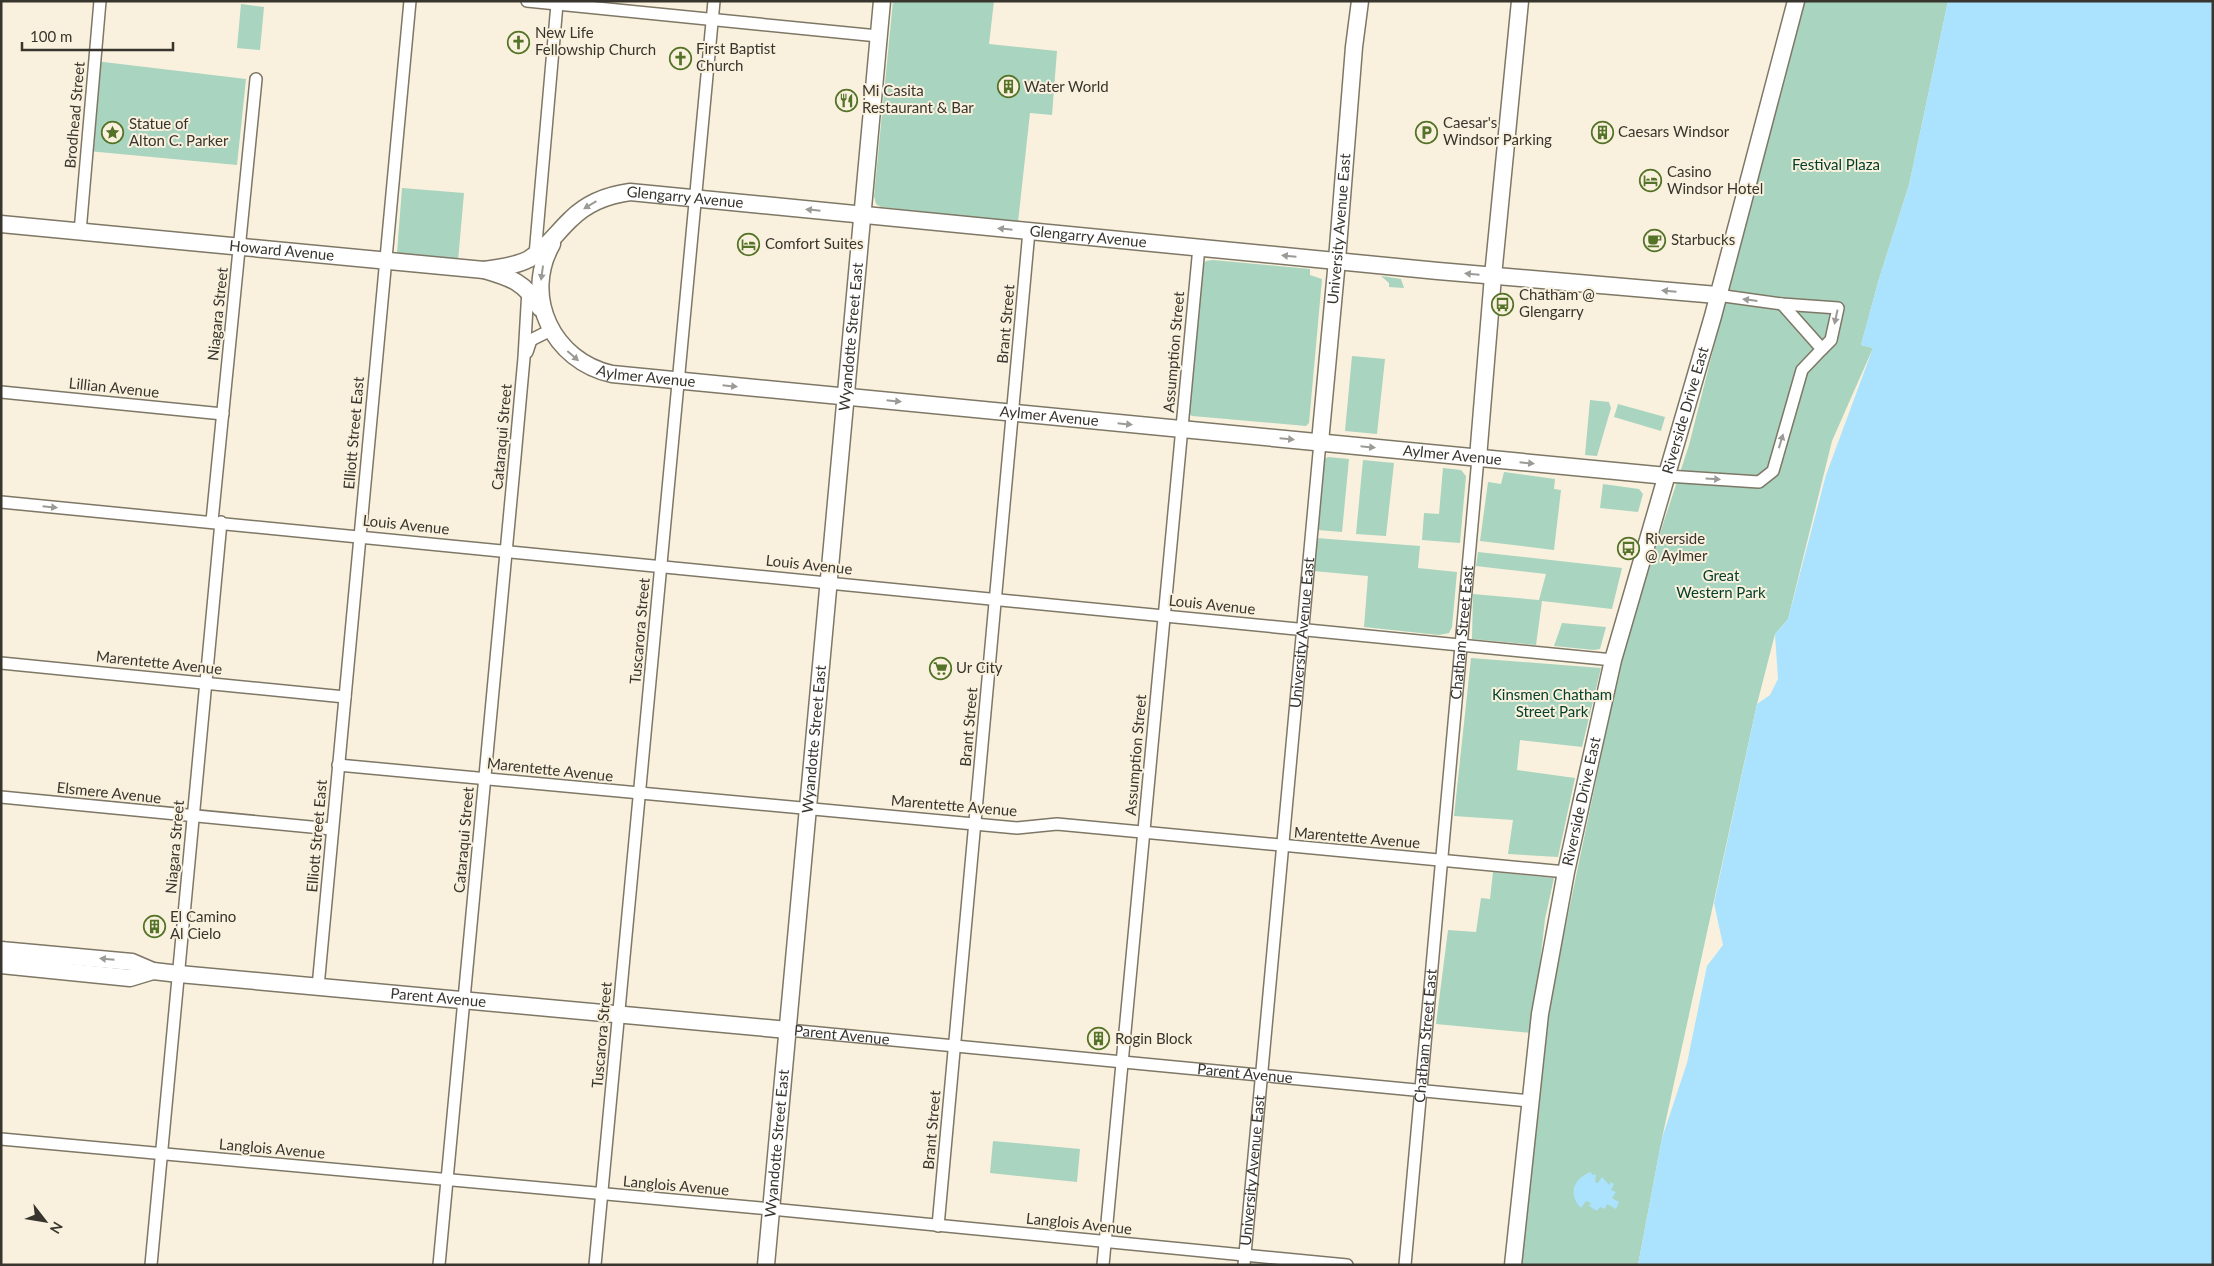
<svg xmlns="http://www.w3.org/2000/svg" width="2214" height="1266" viewBox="0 0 2214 1266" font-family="Lato,sans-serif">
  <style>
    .green { fill: #a9d4bf }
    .water { fill: #abe2fe }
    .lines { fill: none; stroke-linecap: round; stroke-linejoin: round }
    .street-casing { stroke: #7e7766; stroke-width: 14 }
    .secondary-casing { stroke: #7e7766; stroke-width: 19 }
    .street { stroke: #fff; stroke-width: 11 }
    .secondary { stroke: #fff; stroke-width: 16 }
    .oneway { fill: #9c9a96 }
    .labels { text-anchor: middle; stroke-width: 4; stroke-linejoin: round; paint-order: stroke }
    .poi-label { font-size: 15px; fill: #38352e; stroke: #f9f1dd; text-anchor: start }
    .street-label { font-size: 15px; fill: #38352e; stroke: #f9f1dd }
    .park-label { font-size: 15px; fill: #03412d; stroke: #f9f1dd }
  </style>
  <rect width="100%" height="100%" fill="#f9f1dd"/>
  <path class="green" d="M893,1H994L989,44L1057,51L1052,115L1030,113L1018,222L881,207L876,204L874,196Z
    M1803,1H1948L1909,185L1879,279L1861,345L1873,348L1832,441L1788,619L1775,634L1757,704L1662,1138L1638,1265H1519L1552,991L1619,671L1647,573L1689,445L1723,311L1745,214Z
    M241,4L264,7L260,50L237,48Z
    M95,61L246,79L237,165L88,151Z
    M402,188L464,193L458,261L397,253Z
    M1213,260L1310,269V275L1322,279L1309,423L1306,426L1192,416L1189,414L1202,266L1206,261Z
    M1381,276L1401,279L1404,288L1389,287V283Z
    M1352,356L1385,359L1377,434L1345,431Z
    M1590,400L1609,402L1611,408L1597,456L1585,455Z
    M1618,404L1665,417L1661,431L1614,417Z
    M1328,457L1349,459L1342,532L1318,530L1323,460Z
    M1363,460L1394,463L1386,536L1356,534Z
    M1443,468L1461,470L1466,476L1460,543L1422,540L1424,513L1439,514Z
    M1504,472L1555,479L1554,489L1561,490L1554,550L1480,541L1488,482L1501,484Z
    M1603,484L1639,489L1643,494L1638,512L1600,508Z
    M1316,538L1420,546L1418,568L1457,572L1452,627L1449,633L1439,635L1364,627L1368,576L1313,571Z
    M1478,552L1622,568L1612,609L1542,601L1536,645L1472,639L1473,594L1539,600L1546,574L1476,566Z
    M1562,623L1606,627L1600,649L1594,650L1554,646Z
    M1471,658L1601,668L1582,747L1520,740L1517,770L1575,778L1558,857L1508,854L1513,820L1454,816Z
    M1493,872L1554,878L1545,919L1532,1033L1436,1024L1448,930L1476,932L1481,898L1490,899Z
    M993,1141L1080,1149L1077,1182L990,1173Z"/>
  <path class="water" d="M1948,1H2213V1265H1638L1662,1138L1687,1063L1707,966L1723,945L1714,903L1757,704L1770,695L1778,679L1775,634L1788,619L1826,475L1873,348L1861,345L1879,279L1909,185Z
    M1591,1172L1592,1175L1596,1174L1595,1182L1598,1183L1602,1177L1609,1185L1611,1182L1614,1184L1611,1190L1616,1192L1612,1198L1619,1202L1616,1209L1607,1204L1605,1209L1600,1207L1597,1211L1589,1206L1591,1203L1586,1201L1581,1208C1567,1194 1574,1178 1591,1172Z"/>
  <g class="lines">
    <defs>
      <g id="street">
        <path d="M527,1L878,36"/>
        <path d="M80,232L100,1"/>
        <path d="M535,255L557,4"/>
        <path d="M1717,295L1782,304L1838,308L1831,340L1822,349"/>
        <path d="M527,352L531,340L551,330"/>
        <path d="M1,392L223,414"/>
        <path d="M1667,476L1759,482L1773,471L1802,370L1822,349L1782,304"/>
        <path d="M1,502L1613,660"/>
        <path d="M212,521L256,79"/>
        <path d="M1,663L345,697"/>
        <path d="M338,765L1017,828L1057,824L1566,872"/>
        <path d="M1,797L332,829"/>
        <path d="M318,987L410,1"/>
        <path id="s1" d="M788,1030L1530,1101"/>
        <path d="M1,1139L771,1209L1347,1265"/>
        <path d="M938,1226L1029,231"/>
        <path d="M151,1265L221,522"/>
        <path d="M439,1265L515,457L524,358L528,289"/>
        <path d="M595,1265L714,1"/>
        <path d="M1103,1265L1199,247"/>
        <path id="s2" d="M1244,1265L1320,442"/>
        <path id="s3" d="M1405,1265L1478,458"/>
      </g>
      <g id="secondary">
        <path id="s4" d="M1,224L484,270C511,278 525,282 540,308"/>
        <path id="s5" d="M552,244C522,297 553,361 612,374L1667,476"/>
        <path id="s6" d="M484,270C498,268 516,266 529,259C546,249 557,232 571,219C587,203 608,195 630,192L1438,271L1717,295"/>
        <path id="s7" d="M1320,442L1337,260L1354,47L1360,1"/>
        <path d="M1478,458L1493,276L1520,1"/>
        <path id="s8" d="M1,950L132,962L153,971L179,974L788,1030"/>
        <path d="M1,965L130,978L153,971"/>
        <path id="s9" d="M766,1265L882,1"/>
        <path id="s10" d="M1513,1265L1540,1014L1566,872L1590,763L1613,660L1713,316L1796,1"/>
      </g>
    </defs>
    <use href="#street" class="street-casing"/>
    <use href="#secondary" class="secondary-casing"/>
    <use href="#street" class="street"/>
    <use href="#secondary" class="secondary"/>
  </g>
  <defs><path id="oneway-solid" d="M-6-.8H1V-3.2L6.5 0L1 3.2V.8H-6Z" transform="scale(1.25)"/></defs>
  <g class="oneway">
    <use href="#oneway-solid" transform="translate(590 205) rotate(149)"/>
    <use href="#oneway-solid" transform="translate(813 210) rotate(-174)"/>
    <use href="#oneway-solid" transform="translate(1005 229) rotate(-174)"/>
    <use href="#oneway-solid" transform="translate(1289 256) rotate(-175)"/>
    <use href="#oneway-solid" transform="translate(542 273) rotate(98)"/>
    <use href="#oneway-solid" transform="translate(1472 274) rotate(-175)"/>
    <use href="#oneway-solid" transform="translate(1669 291) rotate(-175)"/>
    <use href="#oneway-solid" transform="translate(1750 300) rotate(-173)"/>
    <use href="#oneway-solid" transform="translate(1836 317) rotate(102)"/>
    <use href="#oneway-solid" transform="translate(573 356) rotate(41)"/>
    <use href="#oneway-solid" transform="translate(730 386) rotate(6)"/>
    <use href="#oneway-solid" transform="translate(894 401) rotate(6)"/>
    <use href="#oneway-solid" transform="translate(1125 424) rotate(6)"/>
    <use href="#oneway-solid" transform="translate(1287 439) rotate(5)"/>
    <use href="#oneway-solid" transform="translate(1781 441) rotate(-73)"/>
    <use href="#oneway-solid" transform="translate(1368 447) rotate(6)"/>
    <use href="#oneway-solid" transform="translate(1527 463) rotate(6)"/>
    <use href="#oneway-solid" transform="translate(1713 479) rotate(4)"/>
    <use href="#oneway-solid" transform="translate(50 507) rotate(6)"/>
    <use href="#oneway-solid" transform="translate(107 959) rotate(-175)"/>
  </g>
  <defs>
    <symbol id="church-ring" viewBox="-11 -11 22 22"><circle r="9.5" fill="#f9f1dd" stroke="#547328" stroke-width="1.5"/><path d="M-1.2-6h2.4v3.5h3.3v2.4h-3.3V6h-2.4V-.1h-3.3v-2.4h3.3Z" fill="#547328"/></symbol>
    <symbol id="building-ring" viewBox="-11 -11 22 22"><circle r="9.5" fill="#f9f1dd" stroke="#547328" stroke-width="1.5"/><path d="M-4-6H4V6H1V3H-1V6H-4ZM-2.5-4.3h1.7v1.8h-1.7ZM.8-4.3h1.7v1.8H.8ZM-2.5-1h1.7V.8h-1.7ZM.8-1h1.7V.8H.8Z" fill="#547328"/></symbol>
    <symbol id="restaurant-ring" viewBox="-11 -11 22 22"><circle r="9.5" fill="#f9f1dd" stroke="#547328" stroke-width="1.5"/><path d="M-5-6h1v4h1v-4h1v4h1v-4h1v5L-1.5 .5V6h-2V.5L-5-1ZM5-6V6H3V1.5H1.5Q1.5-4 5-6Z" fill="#547328"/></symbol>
    <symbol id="parking-ring" viewBox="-11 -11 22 22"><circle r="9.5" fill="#f9f1dd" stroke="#547328" stroke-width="1.5"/><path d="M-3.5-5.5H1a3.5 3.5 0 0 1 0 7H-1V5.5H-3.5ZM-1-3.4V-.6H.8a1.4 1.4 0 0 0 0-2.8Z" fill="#547328"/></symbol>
    <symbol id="sight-ring" viewBox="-11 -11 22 22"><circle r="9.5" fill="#f9f1dd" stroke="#547328" stroke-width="1.5"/><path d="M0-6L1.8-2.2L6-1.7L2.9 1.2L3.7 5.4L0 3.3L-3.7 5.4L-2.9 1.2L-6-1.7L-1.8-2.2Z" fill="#547328"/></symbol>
    <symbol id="hotel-ring" viewBox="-11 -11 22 22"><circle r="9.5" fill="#f9f1dd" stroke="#547328" stroke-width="1.5"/><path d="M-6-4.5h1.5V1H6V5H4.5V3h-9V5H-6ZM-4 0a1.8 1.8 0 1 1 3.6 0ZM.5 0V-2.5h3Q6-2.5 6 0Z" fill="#547328"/></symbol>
    <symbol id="cafe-ring" viewBox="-11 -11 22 22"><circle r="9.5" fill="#f9f1dd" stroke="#547328" stroke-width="1.5"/><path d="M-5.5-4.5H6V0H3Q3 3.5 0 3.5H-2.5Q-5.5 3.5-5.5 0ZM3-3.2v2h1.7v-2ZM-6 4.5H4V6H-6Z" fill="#547328"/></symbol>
    <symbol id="bus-ring" viewBox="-11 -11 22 22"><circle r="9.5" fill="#f9f1dd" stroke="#547328" stroke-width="1.5"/><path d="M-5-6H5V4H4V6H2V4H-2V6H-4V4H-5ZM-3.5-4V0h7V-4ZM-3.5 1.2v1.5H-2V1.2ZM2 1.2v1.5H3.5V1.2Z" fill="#547328"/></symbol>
    <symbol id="supermarket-ring" viewBox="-11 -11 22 22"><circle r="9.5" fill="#f9f1dd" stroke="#547328" stroke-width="1.5"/><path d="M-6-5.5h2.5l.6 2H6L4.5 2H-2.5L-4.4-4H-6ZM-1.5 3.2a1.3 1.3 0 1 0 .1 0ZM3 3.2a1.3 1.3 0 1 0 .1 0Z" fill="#547328"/></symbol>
  </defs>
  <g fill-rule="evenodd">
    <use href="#church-ring" x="506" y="30" width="25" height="25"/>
    <use href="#church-ring" x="668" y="46" width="25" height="25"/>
    <use href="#building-ring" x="996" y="74" width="25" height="25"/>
    <use href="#restaurant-ring" x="834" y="88" width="25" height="25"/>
    <use href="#parking-ring" x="1414" y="120" width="25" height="25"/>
    <use href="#building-ring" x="1590" y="120" width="25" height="25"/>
    <use href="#sight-ring" x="100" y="120" width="25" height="25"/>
    <use href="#hotel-ring" x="1638" y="168" width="25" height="25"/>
    <use href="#cafe-ring" x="1642" y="228" width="25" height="25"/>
    <use href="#hotel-ring" x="736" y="232" width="25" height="25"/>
    <use href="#bus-ring" x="1490" y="292" width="25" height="25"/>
    <use href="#bus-ring" x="1616" y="536" width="25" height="25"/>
    <use href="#supermarket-ring" x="928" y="656" width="25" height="25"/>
    <use href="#building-ring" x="142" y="914" width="25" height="25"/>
    <use href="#building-ring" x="1086" y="1026" width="25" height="25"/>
  </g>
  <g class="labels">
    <g class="poi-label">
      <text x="535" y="38">New Life<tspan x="535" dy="17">Fellowship Church</tspan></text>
      <text x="696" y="54">First Baptist<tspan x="696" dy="17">Church</tspan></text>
      <text x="1024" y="92">Water World</text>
      <text x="862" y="96">Mi Casita<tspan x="862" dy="17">Restaurant &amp; Bar</tspan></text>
      <text x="1443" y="128">Caesar's<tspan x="1443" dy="17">Windsor Parking</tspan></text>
      <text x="129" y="129">Statue of<tspan x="129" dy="17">Alton C. Parker</tspan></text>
      <text x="1618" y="137">Caesars Windsor</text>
      <text x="1667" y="177">Casino<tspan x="1667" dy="17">Windsor Hotel</tspan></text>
      <text x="1671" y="245">Starbucks</text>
      <text x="765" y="249">Comfort Suites</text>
      <text x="1519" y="300">Chatham @<tspan x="1519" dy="17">Glengarry</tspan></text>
      <text x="1645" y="544">Riverside<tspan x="1645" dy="17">@ Aylmer</tspan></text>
      <text x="956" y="673">Ur City</text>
      <text x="170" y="922">El Camino<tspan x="170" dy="17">Al Cielo</tspan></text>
      <text x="1115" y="1044">Rogin Block</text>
    </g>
    <g class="street-label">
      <text transform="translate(75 115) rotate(-85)" y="5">Brodhead Street</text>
      <text dy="5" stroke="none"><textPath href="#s6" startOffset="226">Glengarry Avenue</textPath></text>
      <text dy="5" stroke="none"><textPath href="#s7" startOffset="214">University Avenue East</textPath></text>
      <text dy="5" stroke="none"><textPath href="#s6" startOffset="631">Glengarry Avenue</textPath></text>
      <text dy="5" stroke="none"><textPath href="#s4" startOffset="282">Howard Avenue</textPath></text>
      <text transform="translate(218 314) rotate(-84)" y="5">Niagara Street</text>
      <text transform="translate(1006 324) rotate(-85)" y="5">Brant Street</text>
      <text dy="5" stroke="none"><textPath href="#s9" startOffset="932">Wyandotte Street East</textPath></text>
      <text transform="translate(1174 352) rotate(-85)" y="5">Assumption Street</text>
      <text dy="5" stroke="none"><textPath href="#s5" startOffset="201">Aylmer Avenue</textPath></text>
      <text transform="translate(114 388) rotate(6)" y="5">Lillian Avenue</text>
      <text dy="5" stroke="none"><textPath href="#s10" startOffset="874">Riverside Drive East</textPath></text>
      <text dy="5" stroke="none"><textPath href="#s5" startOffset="606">Aylmer Avenue</textPath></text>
      <text transform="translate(354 433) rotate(-85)" y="5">Elliott Street East</text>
      <text transform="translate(502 437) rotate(-85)" y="5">Cataraqui Street</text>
      <text dy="5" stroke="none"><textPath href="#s5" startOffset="1011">Aylmer Avenue</textPath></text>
      <text transform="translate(406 525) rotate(6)" y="5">Louis Avenue</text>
      <text transform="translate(809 565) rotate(6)" y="5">Louis Avenue</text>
      <text transform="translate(1212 605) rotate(6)" y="5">Louis Avenue</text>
      <text transform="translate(640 631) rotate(-85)" y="5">Tuscarora Street</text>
      <text dy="5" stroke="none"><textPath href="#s2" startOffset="635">University Avenue East</textPath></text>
      <text dy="5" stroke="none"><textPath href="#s3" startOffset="635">Chatham Street East</textPath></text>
      <text transform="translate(159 663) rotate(6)" y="5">Marentette Avenue</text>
      <text transform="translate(969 727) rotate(-85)" y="5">Brant Street</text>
      <text dy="5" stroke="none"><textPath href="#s9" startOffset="528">Wyandotte Street East</textPath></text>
      <text transform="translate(1136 755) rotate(-85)" y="5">Assumption Street</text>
      <text transform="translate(550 770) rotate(6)" y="5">Marentette Avenue</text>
      <text transform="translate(109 793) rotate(6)" y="5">Elsmere Avenue</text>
      <text dy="5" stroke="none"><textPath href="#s10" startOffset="469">Riverside Drive East</textPath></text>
      <text transform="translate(954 806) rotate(5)" y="5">Marentette Avenue</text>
      <text transform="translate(317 836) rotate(-85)" y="5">Elliott Street East</text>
      <text transform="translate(1357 838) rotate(5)" y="5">Marentette Avenue</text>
      <text transform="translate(464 840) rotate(-85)" y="5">Cataraqui Street</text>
      <text transform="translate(175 847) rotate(-85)" y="5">Niagara Street</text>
      <text dy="5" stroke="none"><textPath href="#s8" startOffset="441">Parent Avenue</textPath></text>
      <text transform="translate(602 1035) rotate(-85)" y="5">Tuscarora Street</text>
      <text dy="5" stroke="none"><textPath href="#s1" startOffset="54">Parent Avenue</textPath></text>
      <text dy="5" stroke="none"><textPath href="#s3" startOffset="230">Chatham Street East</textPath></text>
      <text dy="5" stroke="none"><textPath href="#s1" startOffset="459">Parent Avenue</textPath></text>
      <text transform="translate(932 1130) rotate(-85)" y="5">Brant Street</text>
      <text dy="5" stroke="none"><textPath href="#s9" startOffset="122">Wyandotte Street East</textPath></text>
      <text transform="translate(272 1149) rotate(5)" y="5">Langlois Avenue</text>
      <text dy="5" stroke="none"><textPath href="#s2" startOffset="95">University Avenue East</textPath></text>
      <text transform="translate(676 1186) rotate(5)" y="5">Langlois Avenue</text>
      <text transform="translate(1079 1224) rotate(6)" y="5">Langlois Avenue</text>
    </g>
    <g class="park-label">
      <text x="1836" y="170">Festival Plaza</text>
      <text x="1721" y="581">Great<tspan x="1721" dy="17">Western Park</tspan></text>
      <text x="1552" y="700">Kinsmen Chatham<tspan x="1552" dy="17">Street Park</tspan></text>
    </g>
  </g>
  <rect width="2214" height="1266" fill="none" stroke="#38352e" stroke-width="5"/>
  <g transform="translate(45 1221) rotate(121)" stroke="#f9f1dd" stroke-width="4" paint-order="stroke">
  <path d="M0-4L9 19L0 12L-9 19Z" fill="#38352e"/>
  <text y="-8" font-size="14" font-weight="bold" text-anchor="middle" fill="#38352e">N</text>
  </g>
  <path d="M22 42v8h151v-8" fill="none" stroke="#38352e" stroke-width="2.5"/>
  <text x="30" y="42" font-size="15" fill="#38352e" stroke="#f9f1dd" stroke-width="4" paint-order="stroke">100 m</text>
</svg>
